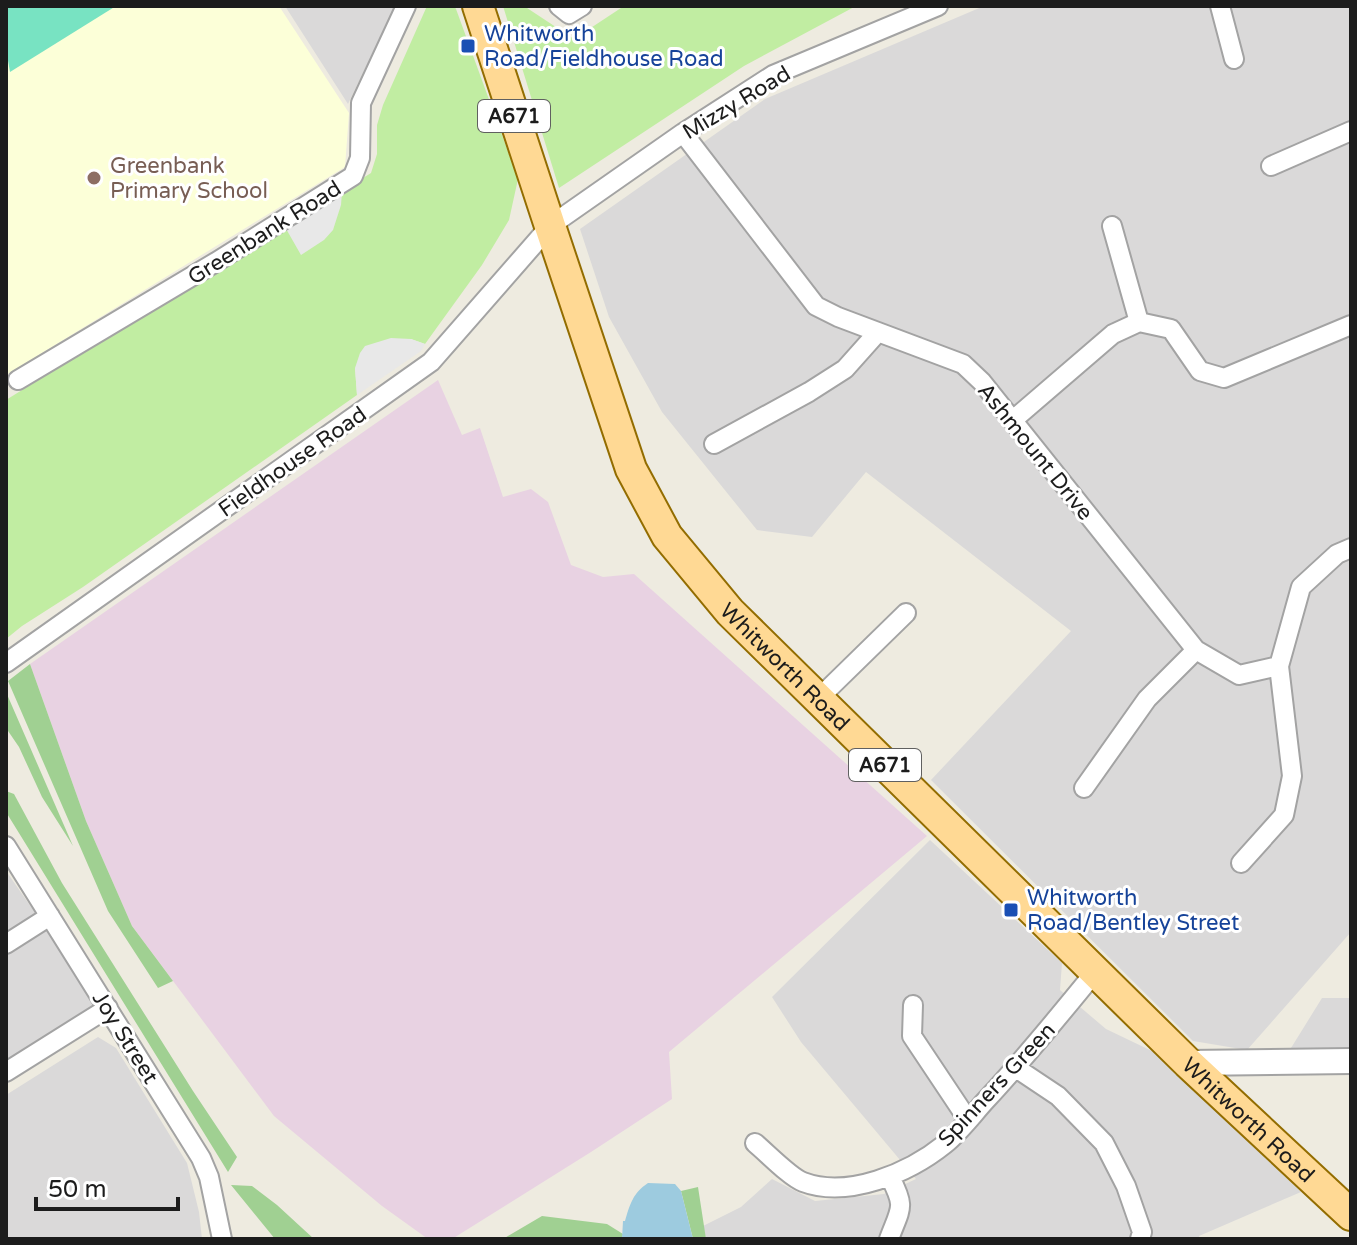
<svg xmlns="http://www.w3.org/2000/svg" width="1357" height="1245" viewBox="0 0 1357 1245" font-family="'Varela Round',sans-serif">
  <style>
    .residential { fill: #dad9d9 }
    .industrial { fill: #e8d2e2 }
    .education { fill: #fcffd8 }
    .grass { fill: #c1eda2 }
    .forest { fill: #a0d092 }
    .pitch { fill: #78e3c2 }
    .parking { fill: #e8e8e8 }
    .water { fill: #9dcbdf }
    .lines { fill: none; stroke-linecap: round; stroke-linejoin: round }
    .minor-casing { stroke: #a3a3a3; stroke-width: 22 }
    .tertiary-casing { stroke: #a3a3a3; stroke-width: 28 }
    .primary-casing { stroke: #936d00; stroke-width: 34 }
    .minor { stroke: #fff; stroke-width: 18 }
    .tertiary { stroke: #fff; stroke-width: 24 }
    .primary { stroke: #ffd994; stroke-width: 30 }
    .transit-dot { fill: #1a4fb4; stroke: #fff; stroke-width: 3 }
    .education-dot { fill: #8d6e63; stroke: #fff; stroke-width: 3 }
    .labels { text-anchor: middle; stroke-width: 6; stroke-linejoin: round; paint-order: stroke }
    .shield { fill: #fff; stroke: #606060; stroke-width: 2 }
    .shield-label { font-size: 20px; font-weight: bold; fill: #1c1c1c }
    .transit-label { font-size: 22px; fill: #164399; stroke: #fff; text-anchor: start }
    .street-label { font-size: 22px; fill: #1c1c1c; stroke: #fff }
    .education-label { font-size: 22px; fill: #785e54; stroke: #fff; text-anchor: start }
  </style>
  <rect width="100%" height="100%" fill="#eeebe0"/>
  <path class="residential" d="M285,6H395L348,104Z
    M984,6H1351V932L1247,1050L1193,1041L931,780L1071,631L866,472L812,537L757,530L662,412L609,317L580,229L765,99Z
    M930,840L1062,963L1060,990L1106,1029L1154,1052L1301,1192L1199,1236L1200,1239H706L703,1226L741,1207L772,1179L815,1201L884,1194L916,1179L801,1042L772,997Z
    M6,871L101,1007L6,1068Z
    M1322,998H1351V1048H1291Z
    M98,1037L116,1048L187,1163L199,1212L202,1239H6V1095Z"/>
  <path class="industrial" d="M438,380L462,435L480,428L503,497L531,489L548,502L571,565L603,577L634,574L927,836L669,1052L672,1099L591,1152L452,1239H428L382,1206L274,1116L132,926L86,821L30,664Z"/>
  <path class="education" d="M6,6H279L349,113L345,167L6,375Z"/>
  <path class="grass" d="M427,6H454L456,9L518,179L509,220L482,265L425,344L411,339L355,368L357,395L83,587L22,626L6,639V400L371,173L377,154V125L383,105Z
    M503,6H524L574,39L624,6H856L744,66L559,188Z"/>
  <path class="forest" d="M30,664L86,821L132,926L173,981L158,988L108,911L8,681Z
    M6,692L73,846L42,797L19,747L6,728Z
    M6,791L14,794L62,883L193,1091L237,1157L228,1172L6,812Z
    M231,1185L252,1186L277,1205L314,1239H275Z
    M698,1187L706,1239H693L681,1191Z
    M542,1216L607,1224L623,1234L622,1239H503Z"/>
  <path class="pitch" d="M6,6H116L10,72L6,49Z"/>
  <path class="parking" d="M342,192L341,205L333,230L324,240L301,255L285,227Z
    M391,338L411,339L425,344L421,351L357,395L355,368L360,353L365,346Z"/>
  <path class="water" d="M648,1183L675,1184L681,1191L693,1239H622L623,1221H625C630,1204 633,1193 648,1183Z"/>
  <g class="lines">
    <defs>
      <path id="minor" d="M559,6L569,14L582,6
        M1220,6L1234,59
        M683,133L816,306L838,317L963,364L982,382L1196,650L1239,675L1279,666
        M1271,166L1351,131
        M1112,226L1139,322
        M18,380L216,262L353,176L360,158L361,103L406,6
        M1013,420L1113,334L1139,322L1171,329L1200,371L1224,378L1351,325
        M714,444L809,392L845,369L878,332
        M6,663L431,362L550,226L683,133L773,75L938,6
        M818,699L906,613
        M1084,788L1147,699L1196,650
        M6,846L201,1158L209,1177L222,1239
        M1241,863L1284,815L1292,776L1279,666L1301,587L1337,554L1351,548
        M6,944L50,916
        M913,1005L912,1036L968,1120
        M1016,1068L1058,1096L1104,1143L1126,1186L1142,1232L1140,1239
        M6,1072L108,1008
        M755,1143C767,1153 790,1177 803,1182C848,1199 909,1173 945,1144C961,1131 974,1113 987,1099C1025,1058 1060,1015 1095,972
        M889,1239C901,1207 906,1208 890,1177"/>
      <path id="tertiary" d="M1188,1063L1351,1061"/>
      <g id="primary">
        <path id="s1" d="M478,6L550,226L631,469L667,536L730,612L1188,1063L1351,1215"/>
      </g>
    </defs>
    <use href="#minor" class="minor-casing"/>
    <use href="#tertiary" class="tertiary-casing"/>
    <use href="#primary" class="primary-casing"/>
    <use href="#minor" class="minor"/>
    <use href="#tertiary" class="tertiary"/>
    <use href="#primary" class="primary"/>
  </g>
  <g class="transit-dot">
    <rect x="460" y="38" width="16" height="16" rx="4"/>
    <rect x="1003" y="902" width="16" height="16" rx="4"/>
  </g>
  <circle class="education-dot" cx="94" cy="178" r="8"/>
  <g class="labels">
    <g class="shield">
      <rect x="478" y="100" width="72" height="32" rx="6"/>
      <rect x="849" y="749" width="72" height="32" rx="6"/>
    </g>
    <g class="shield-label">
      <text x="514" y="123">A671</text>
      <text x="885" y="772">A671</text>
    </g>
    <g class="transit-label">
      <text x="484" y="41">Whitworth<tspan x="484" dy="25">Road/Fieldhouse Road</tspan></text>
      <text x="1027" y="905">Whitworth<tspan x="1027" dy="25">Road/Bentley Street</tspan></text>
    </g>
    <g class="street-label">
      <text transform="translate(736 102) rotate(-31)" y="8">Mizzy Road</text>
      <text transform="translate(264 232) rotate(-32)" y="8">Greenbank Road</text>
      <text transform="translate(1036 451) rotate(51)" y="8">Ashmount Drive</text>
      <text transform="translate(292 461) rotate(-35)" y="8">Fieldhouse Road</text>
      <text dy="8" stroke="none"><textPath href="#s1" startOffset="740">Whitworth Road</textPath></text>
      <text transform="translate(126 1037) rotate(58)" y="8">Joy Street</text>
      <text transform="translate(996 1084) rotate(-47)" y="8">Spinners Green</text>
      <text dy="8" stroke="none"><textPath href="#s1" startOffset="1388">Whitworth Road</textPath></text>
    </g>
    <g class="education-label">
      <text x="110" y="173">Greenbank<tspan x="110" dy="25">Primary School</tspan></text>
    </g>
  </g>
  <rect width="1357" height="1245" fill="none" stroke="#1c1c1c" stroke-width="16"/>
  <path d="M36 1197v12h142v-12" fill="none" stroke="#1c1c1c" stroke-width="4"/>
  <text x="48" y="1197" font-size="24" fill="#1c1c1c" stroke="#ffffff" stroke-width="6" paint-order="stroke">50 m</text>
</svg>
